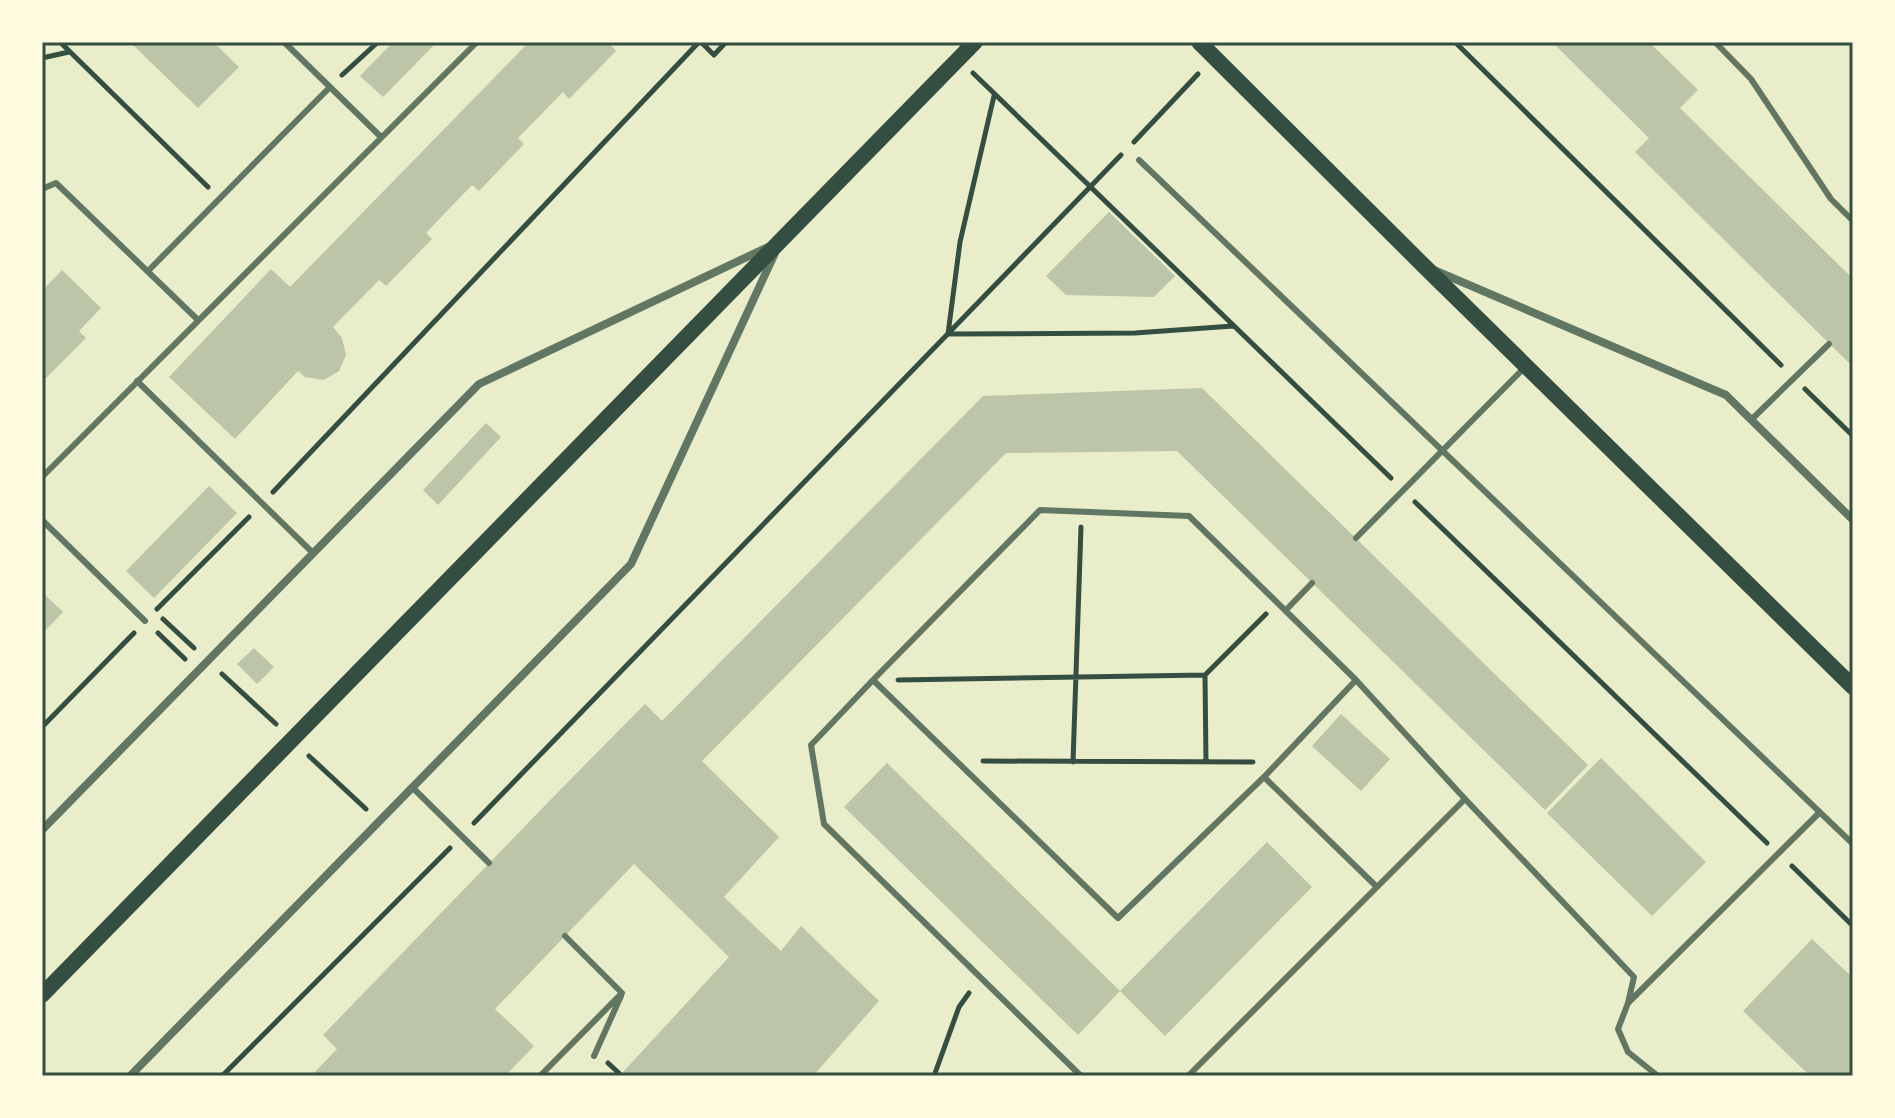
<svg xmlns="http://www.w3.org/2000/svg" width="1895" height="1118" viewBox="0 0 1895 1118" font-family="Raleway,sans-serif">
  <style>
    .building { fill: #bcc5a7 }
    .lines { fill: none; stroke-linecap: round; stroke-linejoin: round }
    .path { stroke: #344e41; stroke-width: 5 }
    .service { stroke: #617663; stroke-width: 6 }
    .minor { stroke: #617663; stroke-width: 8 }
    .secondary { stroke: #344e41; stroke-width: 16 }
    .neatline { fill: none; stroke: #344e41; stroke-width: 3 }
  </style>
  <rect width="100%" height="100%" fill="#e9edc9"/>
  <path class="building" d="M130,42H213L239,67L198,108Z
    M393,42H437L383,97L360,76Z
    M529,42H612L610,44L616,51L569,99L563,92L518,138L524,144L479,191L472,185L426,233L432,239L386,286L379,280L333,327L342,338L346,355L339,371L324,380L305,377L298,371L235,439L169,377L271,269L290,287Z
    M1552,42H1649L1698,90L1680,108L1853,279V367L1635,152L1649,138Z
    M1109,212L1175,276L1154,297L1066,295L1046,276Z
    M62,270L101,308L79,331L86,338L42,382V291Z
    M1202,388L1588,765L1545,810L1177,451L1006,453L702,761L779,837L724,897L781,951L801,926L879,1001L813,1076H629L623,1072L729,957L634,864L495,1009L534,1046L505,1076H311L337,1049L323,1035L558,792L645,704L662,721L983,396Z
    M486,423L501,437L438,505L423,490Z
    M209,486L237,513L154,598L126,571Z
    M42,592L63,612L42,634Z
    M254,648L274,667L257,684L237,664Z
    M1341,714L1390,759L1361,791L1312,746Z
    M1601,758L1706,862L1652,916L1547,813Z
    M887,763L1120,991L1078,1035L844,807Z
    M1267,842L1312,887L1165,1036L1120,991Z
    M1812,939L1853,978V1076H1810L1743,1011Z"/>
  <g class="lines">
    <path class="path" d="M60,42L208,187
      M701,42L714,55L726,42
      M1455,42L1781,365
      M42,58L69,52
      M973,73L1391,478
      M342,75L378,42
      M994,96L960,242L948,334L1135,333L1233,326
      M1134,142L1198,74
      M1805,389L1853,436
      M273,492L699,42
      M1415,502L1767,843
      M157,609L249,517
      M163,619L194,648
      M158,633L185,659
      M222,674L276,724
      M1205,675L1266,614
      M898,680L1205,675L1206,762
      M42,727L134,633
      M309,756L366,809
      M983,761L1253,762
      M1073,762L1081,527
      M474,823L1121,155
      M1792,866L1853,926
      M608,1063L622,1076
      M222,1076L450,848
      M934,1076L959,1007L969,993"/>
    <path class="service" d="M284,42L381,137
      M1715,42L1751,79L1831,199L1853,221
      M1139,160L1853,844
      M42,189L56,183L198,320
      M148,271L330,87
      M137,381L313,553
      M1752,419L1829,344
      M42,477L477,42
      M42,520L145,621
      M1356,538L1524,368
      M1286,610L1312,583
      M873,680L811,745L824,824L1081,1076
      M1264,777L1356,680
      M412,787L489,863
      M1377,887L1264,777L1118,918L873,680L1040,510L1189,516L1356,680L1465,799L1634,977L1628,1003L1618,1029L1628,1052L1658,1076
      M1628,1003L1820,812
      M594,1056L621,996
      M540,1076L622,993L565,936
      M1188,1076L1465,799"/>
    <path class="minor" d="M1434,270L1726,395L1853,520
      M42,830L479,384L768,247
      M130,1076L631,564L775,253"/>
    <path class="secondary" d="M1199,42L1423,265L1853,687
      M42,995L975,42"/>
  </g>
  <rect width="1895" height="1118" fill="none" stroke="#fefae0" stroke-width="88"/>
  <rect x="44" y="44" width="1807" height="1030" class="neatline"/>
</svg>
